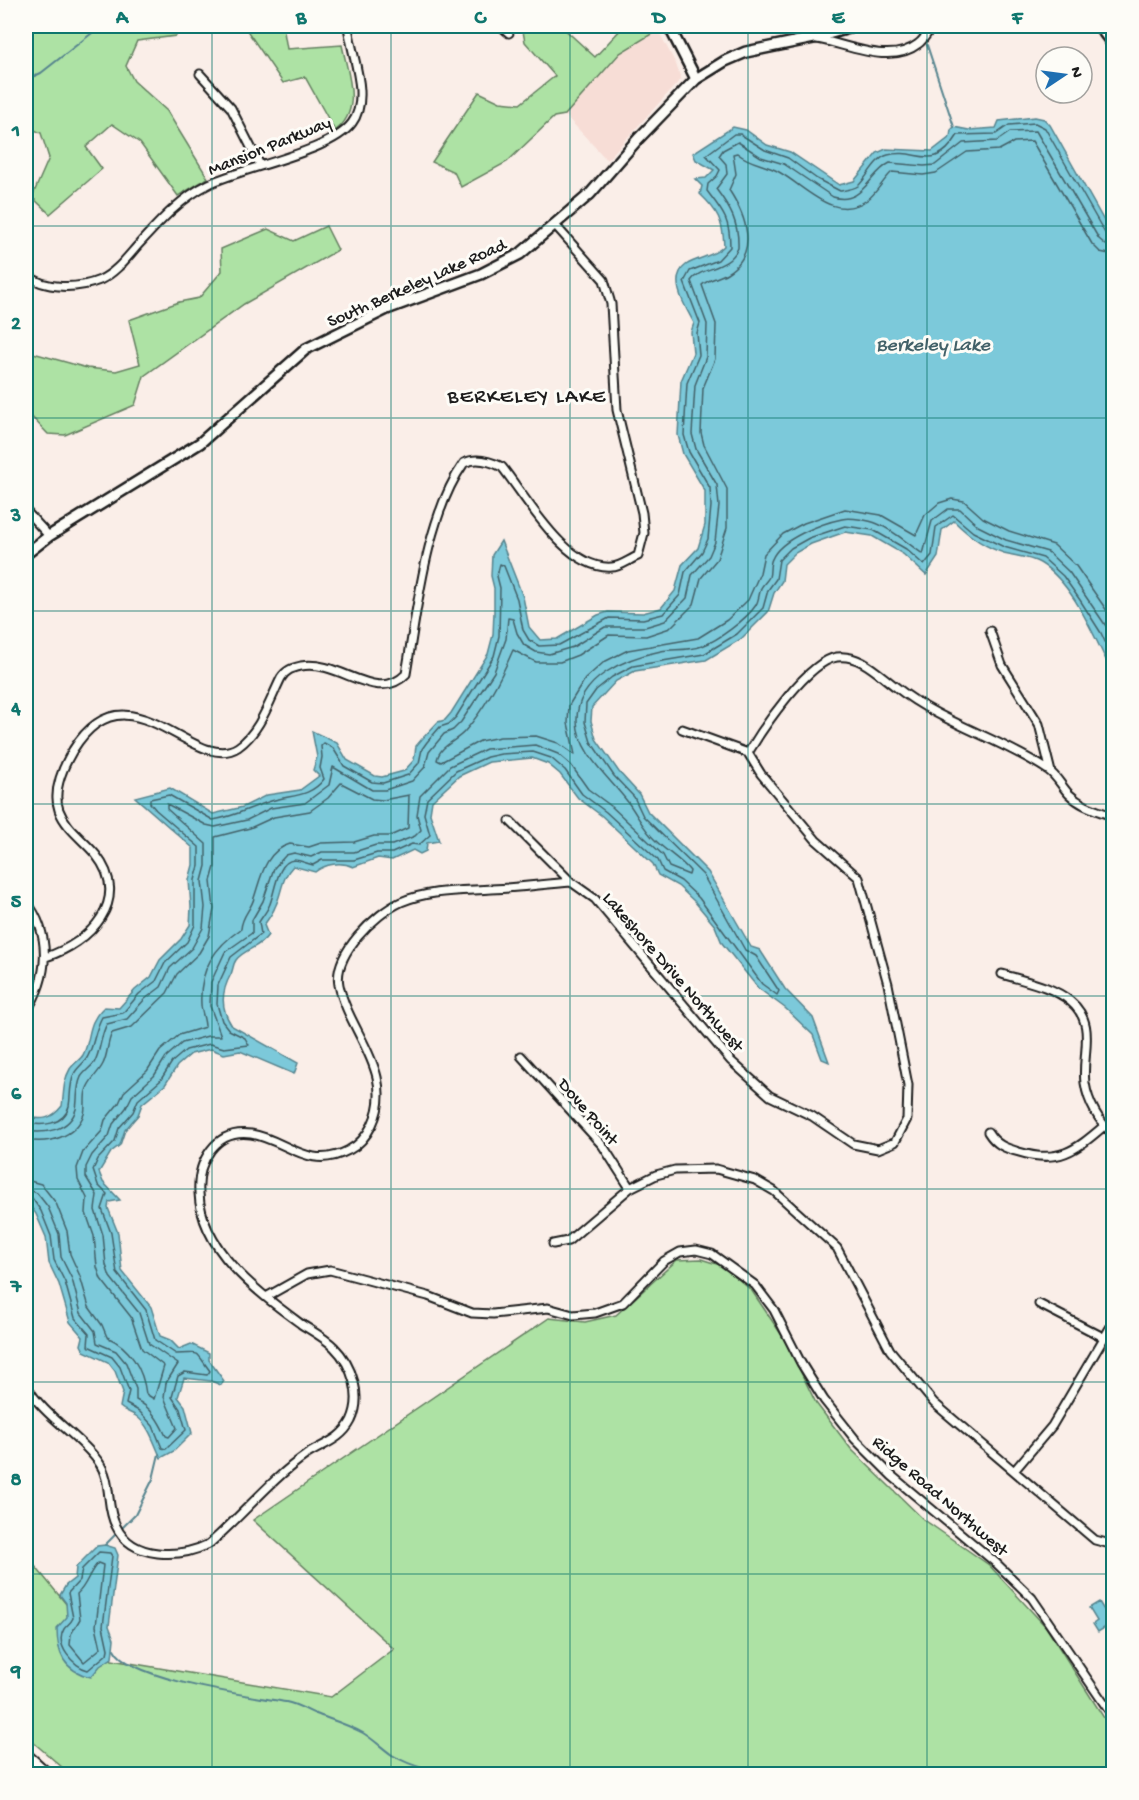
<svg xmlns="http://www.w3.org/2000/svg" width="1139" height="1800" viewBox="0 0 1139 1800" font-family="'Gochi Hand',sans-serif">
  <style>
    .built { fill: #f7ddd6 }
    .green { fill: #ade2a4; stroke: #647f60; stroke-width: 1.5 }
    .water { fill: #7cc9da; stroke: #56848e; stroke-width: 1.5 }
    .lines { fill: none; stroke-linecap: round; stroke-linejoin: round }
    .shore { stroke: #426168; stroke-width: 1.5 }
    .stream { stroke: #56848e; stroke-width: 2 }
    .street-casing { stroke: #1c1c1c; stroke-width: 11 }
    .secondary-casing { stroke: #1c1c1c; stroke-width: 14 }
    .highway-casing { stroke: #1c1c1c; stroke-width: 16 }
    .street { stroke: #fdfcf7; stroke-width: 7 }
    .secondary { stroke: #fdfcf7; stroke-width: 9 }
    .highway { stroke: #fdfcf7; stroke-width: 12 }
    .grid { fill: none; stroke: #0f766e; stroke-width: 1.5; stroke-opacity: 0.55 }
    .labels { text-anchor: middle; stroke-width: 6; stroke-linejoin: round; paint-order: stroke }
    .street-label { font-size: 18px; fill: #1c1c1c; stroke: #fdfcf7 }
    .water-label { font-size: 20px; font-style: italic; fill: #426168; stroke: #fdfcf7 }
    .quarter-label { font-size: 21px; letter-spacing: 1.5px; fill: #1c1c1c; stroke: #fdfcf7 }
    .neatline { fill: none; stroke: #0f766e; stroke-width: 2 }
    .grid-label { font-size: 20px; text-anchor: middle; font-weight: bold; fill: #0f766e }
  </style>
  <rect width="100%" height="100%" fill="#faeee8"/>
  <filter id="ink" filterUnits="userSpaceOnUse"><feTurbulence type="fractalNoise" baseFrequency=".0167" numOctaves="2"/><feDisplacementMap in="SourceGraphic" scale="12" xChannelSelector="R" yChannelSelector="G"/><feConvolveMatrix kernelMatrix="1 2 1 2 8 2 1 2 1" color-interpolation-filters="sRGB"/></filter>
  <g filter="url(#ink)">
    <path class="built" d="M658,30L676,64L681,79L607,160L565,115L620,53Z"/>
    <path class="green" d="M26,26H180L176,36L137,41L126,66L134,81L167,111L208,178L178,196L140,143L112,124L86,147L102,169L50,214L32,197L49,158L41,133L26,126Z
      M244,26H283L287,49L342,45C348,75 363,110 335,131L305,77L283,83Z
      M522,26H561L595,57L621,29L617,26H655L658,30L620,53L565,115L554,117L507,162L461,187L454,172L432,162L479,92L500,102L520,104L555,76L525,42Z
      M326,226L338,250L244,304L144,376L135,405L65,435L48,434L26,411V351L87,368L116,371L140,364L129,320L179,302L199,298L222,271L221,249L268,229L294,241Z
      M701,1259L723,1266L752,1291L785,1340L816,1403L851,1449L923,1519L989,1565L1046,1627L1113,1732V1774H70L26,1736V1555L112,1660L331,1697L394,1649L253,1520L549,1318L585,1322L616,1315L677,1260Z"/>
    <path class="water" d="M1035,117L1044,119L1050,125L1113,237V674C1095,640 1075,584 1040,563C1030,557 1015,556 1004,553C984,547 968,535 954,521L942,530L938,557L926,575L903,554L872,536L845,532L811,544L795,553L784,564L782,581L774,593L768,612L741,639L706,660L635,671L616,681L592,707L591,721L596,739L619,772L639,794L648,812L708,872L751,947L760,950L785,989L813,1018L829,1062L822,1059L813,1035L785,1008L758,988L722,943L715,926L695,902L678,886L658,875L653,864L602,816L578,798L560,774L548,764L532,758L489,762L459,776L432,801L430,814L439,841L427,843L426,851L420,854L413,850L392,860L378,858L353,867C341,861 325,864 315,872L293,866C281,878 282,894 275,907C273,913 268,919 264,925L268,935C260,948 244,949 236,960C233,964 233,970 231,974C221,992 220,1008 232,1026L298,1063L294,1074L240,1051L224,1054L211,1049L191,1054L177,1066L165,1085L142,1104L138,1115L125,1130L120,1145L111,1152L99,1172L103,1182L120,1200L109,1202L108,1208L118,1233L122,1271L151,1307L160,1336L170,1340L179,1349L191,1344L209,1353V1360L224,1381L221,1385L211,1381L184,1378L178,1397L185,1406L192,1433L174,1451L161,1458C154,1444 150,1426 136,1416C131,1412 125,1412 120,1407L123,1392L115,1371L108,1362L84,1351L81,1345L83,1337L70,1322L59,1284L49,1263L46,1237L36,1214L26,1200V1117C42,1120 51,1120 62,1106C64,1093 63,1081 70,1069C73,1064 80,1060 83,1055C92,1037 86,1024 104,1007L119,1008L135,990L151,977L160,960L181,939L190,925L191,907L189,880L193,865V848L135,797L170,788L213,814L243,807L267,795L300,790L319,776L313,770L317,757L312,731L337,743L347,760L375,776L382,777L404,771L414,760L416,746L422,739L438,722L445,720L451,713L488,654L493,635L494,612V588L491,576L492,555L501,541L523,597L529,627L540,640L557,639L598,615L608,612L643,613L661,608L675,591L682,565L698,548L705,525V491L683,454L678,435L681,381L693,353L691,332L694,323C686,308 667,279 686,265C698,257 713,257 724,246C723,221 718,211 700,194L702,186L695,179L706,178L714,170L696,160L693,153L733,127L746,130L767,145L790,152L839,185L854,181L877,153L886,149L932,151L950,137L951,130L954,127L969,130L996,128L999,121Z
      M105,1545L115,1548L118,1555L109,1626L114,1639L112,1658L100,1666L91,1677C64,1671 57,1654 57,1628L67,1617L66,1603L60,1595L66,1585L75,1578L76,1567L97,1546Z
      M1099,1602L1112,1623L1098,1632L1093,1624L1097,1621L1089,1608Z"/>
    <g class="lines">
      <path class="shore" d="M1114,255L1100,252L1092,244L1032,141L1014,142L999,150L967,152L936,173L923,175L892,172C883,180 877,193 867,200C834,223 806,187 779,172C765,164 750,164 737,153L733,154L736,174L729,190C746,216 760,253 727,273C719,278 708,279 702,285L716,324L715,359L703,388L701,433L704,445L727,489V528L717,559L701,578L694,604L670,628L646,636L609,635L578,655L560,662H536L513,650C501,678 486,707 465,731C457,741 440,745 437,760L441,762L480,741L500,737L536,736L558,743L575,755L568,723L569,705L585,679L604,662L628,650L698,638L727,620L748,600L760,573L764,554L783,534L804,523L845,509L881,515L916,535L925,515L939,503L952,499L964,501L983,518L1009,531L1054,545L1076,566L1114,621
        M26,1123C41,1126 64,1126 69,1106C71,1095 69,1087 74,1074C77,1067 85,1063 88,1056C95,1042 94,1032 102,1017L123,1013L139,994L156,981L165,963L187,942L195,925V880L199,866V847L156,810L150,803V799L169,795L213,820C237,816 246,809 268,802C289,794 309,799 324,779L320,768L322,757L321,746L324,743L333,748L344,766L372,782L383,783L408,775L419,763L422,749L427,742L440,727L449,724L456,717L494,656L499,636L500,588L497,576L500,564L504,566L517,599L523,630L529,640L539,646L559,645L609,618L643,619L663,614L680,595L685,572L702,552L708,539L711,506L710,488L689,452L684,435L687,383L699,355L697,333L700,323L684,282L690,271L718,260L730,247C730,219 723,212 707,191L708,184L717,176L720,170L706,155L734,134H740L765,150L788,158L817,179L840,191C846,190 854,189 858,186C868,177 874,159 888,155C918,147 933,175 958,135L996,134L1009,125L1035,123L1045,128L1106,235L1114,239
        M26,1131C44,1134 70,1131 76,1109C78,1098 76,1088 81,1077C84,1072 90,1068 94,1063C101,1051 100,1036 107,1024L127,1019L145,999L161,987L170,968L192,948L203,928L205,907L202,881L206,866V844L167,809V804L206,825L215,827L247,820L271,808L305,803L329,785L333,767L372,790H385L412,781L425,767L429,752L444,734L453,730L461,722L494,672L506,639L508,618L513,619L517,633L524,645L536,652L549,654L573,647L605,627H645L665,621L687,598L692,575L709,556L715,542L719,506L717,485L696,449L692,434L695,385L706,357L707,324L691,281C701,266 728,271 738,248C739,223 731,209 716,189L727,174L726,164L719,156L723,150L738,142L761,157L784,164L833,197C863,206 869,173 890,163L924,166L935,165L963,143L997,141L1010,132L1036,131L1099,239L1106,245L1114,246
        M26,1140C48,1144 75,1138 84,1114C86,1106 84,1098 86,1091C89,1080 98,1074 103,1064C108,1054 107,1043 112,1033L132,1027L167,993L177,974L199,953L209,936L214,909L211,881L215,867V837L250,828L274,817L310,811L328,798L341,783L372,799L383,800L409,795L408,828L390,836H374L354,842L321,843L309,847L290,844C265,851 261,877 254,898C251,910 242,915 241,929C215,947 199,969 201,1004C201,1011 205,1019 205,1027L179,1035L160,1051L147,1071L124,1092L119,1103L105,1120L102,1131L83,1152L77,1168L78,1180L87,1198L86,1213L94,1236L97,1267L101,1279L131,1317L142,1349L164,1366L154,1399L146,1394C143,1369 130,1347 107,1337L102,1325L89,1307L80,1276L70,1254L67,1231L56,1203L41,1184L26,1180
        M26,1189L37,1193L48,1207L59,1234L61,1257L72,1279L81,1313L95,1331L97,1343L116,1351L126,1363L136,1389V1400C151,1407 159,1421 166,1436L169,1437L177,1428L164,1397L166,1383L178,1364L149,1344L139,1313L110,1277L106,1265L103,1235L95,1210L97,1195L86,1177V1167L92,1155L109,1136L113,1124L126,1108L132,1096L154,1076L166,1057L182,1043L208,1036H221L210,1006L211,982L225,952L252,933V920L263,901L274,868L286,855L294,853L311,857L322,852H354L376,845H392L415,836L421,830L417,815L420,796L450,766L486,749L535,745L558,754L571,765L588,789L611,806L663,855L669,867L689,875L690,871C680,859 667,852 656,841C643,829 637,814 627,801C609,777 578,753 577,721C576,678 626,658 661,651C674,649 689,651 702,646C717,641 747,619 756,605C759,600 759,593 761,588C763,584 767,581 769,577C771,571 769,564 772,559C780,539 822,523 842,519C851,517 869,520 878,524C895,531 908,544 923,554L932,521L948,509H960L978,526L1006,540L1048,552L1069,572L1108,629L1114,645
        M26,1196L32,1198L41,1211L51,1236L54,1260L65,1282L75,1318L89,1334L88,1346L112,1357L120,1367L129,1391L126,1404L139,1411L153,1426L162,1448L166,1449L186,1430L180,1409L172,1397L178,1376L185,1372L207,1375L210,1371C193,1348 203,1354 176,1354L155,1340L146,1310L117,1273L111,1233L102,1209L107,1194L98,1185L93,1170L98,1159L115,1141L119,1128L133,1112L138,1100L160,1081L172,1062L186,1050L210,1044L224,1048L249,1045L245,1038L229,1030L222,1021L217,1004L218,985L231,957L261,934L259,922C262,917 267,911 269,906C275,895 276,861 294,860C300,860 308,864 313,865L322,860H354L377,853H392L412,844L419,845L430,835L424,814L427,799L456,771L487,757L501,754L533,752L551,758L565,770L582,794L606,812L658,860L663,871L681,881L699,898L762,984L777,995L779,991L756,956L745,950L703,875L643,816L634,797L614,776L591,742L585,722L586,704L596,690L612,677L633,666L704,654L737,634L763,608L768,590L776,579L779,560L791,548L809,538L845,526L873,530L906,549L924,565L932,555L936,527L953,515L973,532L1004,547L1043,558L1063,576L1080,600L1101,633L1114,661
        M99,1552L110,1553L112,1556L103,1626L108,1649L107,1654L88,1670C74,1667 54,1645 64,1629C67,1625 71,1623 73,1618L68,1593L80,1580L82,1569Z
        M98,1563L103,1565L96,1626L101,1648L84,1662L70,1645L71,1634L80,1619L77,1594C88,1584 88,1573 98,1563Z"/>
      <path class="stream" d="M921,26L922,30
        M927,45L954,127
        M26,80L41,73L101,26
        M105,1545L135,1515L153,1479L159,1454
        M114,1649C128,1680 252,1696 286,1702C297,1704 306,1710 316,1714C332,1720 347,1724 363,1733C373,1739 382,1748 392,1755C414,1768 437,1773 462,1774
        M512,1774L536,1772L560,1774"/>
      <defs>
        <path id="street" d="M501,26L509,33
          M817,39C847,44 890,66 918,44C924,40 928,32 932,26
          M200,74L231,108L260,165
          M26,274C44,290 78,289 100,280C117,272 128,256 140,243C160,221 182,197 209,184C244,167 331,152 352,123C371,97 351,55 348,26
          M26,511L49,536
          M990,631L1002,665L1039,724L1051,772
          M682,729L748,753
          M510,821L571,882
          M26,901C52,935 49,977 26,1012
          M46,957C90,943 132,900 96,855C84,840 66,829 59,810C52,790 63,767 73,750C129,660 194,776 238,747C260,732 270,700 281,678C286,670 292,668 301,666C340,659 376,705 406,674C417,610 426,517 464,463C476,457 490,461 502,467C527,498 566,571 612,567C620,567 630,559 638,556L644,533L642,513L617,410L611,304L604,280L555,225
          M1002,974C1024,981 1052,986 1070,1001C1098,1024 1081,1054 1085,1083C1088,1103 1099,1122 1114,1135
          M521,1056L603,1146L630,1188
          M988,1132C996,1145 1005,1148 1019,1152C1058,1164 1075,1151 1104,1126
          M553,1244L568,1241L630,1188L656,1175L675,1170L716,1169L755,1180L774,1191L837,1248L890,1350L934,1403L1095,1540L1114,1545
          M266,1297L307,1274L330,1270L428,1296L472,1313L493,1314L548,1308L573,1315L595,1313L623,1303L664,1261L680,1252L696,1250L712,1254L755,1285L774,1310L801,1363L824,1400L855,1439L892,1476L996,1563L1032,1598L1114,1718
          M1039,1304L1103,1337
          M26,1385C44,1417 76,1432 98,1461C113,1482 105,1505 116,1526C132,1560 180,1558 209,1544C242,1516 270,1480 306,1455C323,1444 341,1440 351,1421C363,1396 352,1365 334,1347C325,1338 312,1331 301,1324C258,1292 201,1251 199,1193C197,1162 215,1129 251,1134C286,1139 308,1172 349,1150C359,1145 367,1135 372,1125C397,1073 349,1033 339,985C333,954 375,914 401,902C429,890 461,891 491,889C518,888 544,884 571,882L595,899L731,1061L770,1096L812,1116L853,1144L878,1149L895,1142L907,1119L908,1085L888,984L859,878L816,840L761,774L748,753C763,728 808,661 837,657C860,654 878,674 896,687C941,723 1000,738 1048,770C1057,776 1062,787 1069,794C1082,807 1097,810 1114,817
          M1014,1471L1052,1426L1114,1321"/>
        <path id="secondary" d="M669,26L696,79
          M1099,26L1114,46
          M26,554L49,536L200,443L306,349L387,309L481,274L520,254L590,194L638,139L696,79L725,61L746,52L814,38L856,26"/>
        <path id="highway" d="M26,1756L46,1774"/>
      </defs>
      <use href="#street" class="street-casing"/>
      <use href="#secondary" class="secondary-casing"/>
      <use href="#highway" class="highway-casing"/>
      <use href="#street" class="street"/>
      <use href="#secondary" class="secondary"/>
      <use href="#highway" class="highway"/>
    </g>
  </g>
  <path class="grid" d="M212,26V1774M391,26V1774M570,26V1774M748,26V1774M927,26V1774M26,226H1114M26,418H1114M26,611H1114M26,804H1114M26,996H1114M26,1189H1114M26,1382H1114M26,1574H1114"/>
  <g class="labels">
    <g class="street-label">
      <text transform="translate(269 145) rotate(-22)" y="6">Mansion Parkway</text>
      <text transform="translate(416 282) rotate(-24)" y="6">South Berkeley Lake Road</text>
      <text transform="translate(674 971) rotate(49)" y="6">Lakeshore Drive Northwest</text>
      <text transform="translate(589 1111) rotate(49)" y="6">Dove Point</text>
      <text transform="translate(941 1495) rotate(41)" y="6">Ridge Road Northwest</text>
    </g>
    <g class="water-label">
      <text x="933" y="350">Berkeley Lake</text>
    </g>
    <g class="quarter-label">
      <text x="527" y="402">BERKELEY LAKE</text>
    </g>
  </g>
  <rect width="1139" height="1800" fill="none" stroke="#fdfcf7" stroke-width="66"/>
  <g transform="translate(1064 75) rotate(77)"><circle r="28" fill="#fdfcf7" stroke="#a3a29f" stroke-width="1.5"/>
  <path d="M0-4.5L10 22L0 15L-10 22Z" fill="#1f6fb2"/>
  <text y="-9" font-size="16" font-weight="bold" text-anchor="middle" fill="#1c1c1c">N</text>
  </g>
  <rect x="33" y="33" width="1073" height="1734" class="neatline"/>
  <g class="grid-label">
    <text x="122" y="23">A</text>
    <text x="301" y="23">B</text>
    <text x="480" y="23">C</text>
    <text x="659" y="23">D</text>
    <text x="838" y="23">E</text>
    <text x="1017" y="23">F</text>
    <text x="16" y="136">1</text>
    <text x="16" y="329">2</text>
    <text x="16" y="521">3</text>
    <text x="16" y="714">4</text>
    <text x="16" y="907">5</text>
    <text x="16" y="1099">6</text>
    <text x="16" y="1292">7</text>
    <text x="16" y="1485">8</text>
    <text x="16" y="1677">9</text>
  </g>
</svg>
